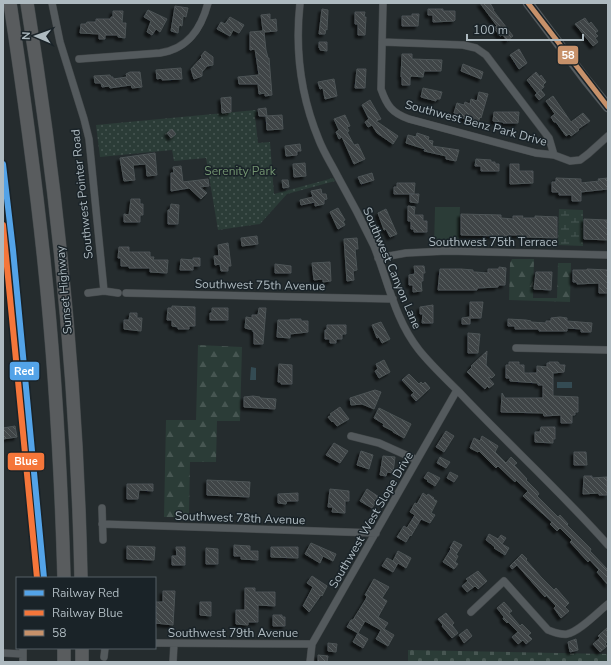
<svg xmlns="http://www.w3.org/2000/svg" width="611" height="665" viewBox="0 0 611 665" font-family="'Nunito Sans',sans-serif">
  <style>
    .grass { fill: #2b3c37 }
    .forest { fill: url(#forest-firs) }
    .wetland { fill: url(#wetland-marsh) }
    .cemetery { fill: url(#cemetery-stones) }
    .park { fill: url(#park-dots) }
    .water { fill: #344b53 }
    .building { fill: url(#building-back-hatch); stroke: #4d5456; filter: url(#shadow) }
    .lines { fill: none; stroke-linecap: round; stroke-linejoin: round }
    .street-casing { stroke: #424749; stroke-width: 8 }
    .secondary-casing { stroke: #424749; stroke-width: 11 }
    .highway-casing { stroke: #42484a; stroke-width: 14 }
    .street { stroke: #545a5d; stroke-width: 7 }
    .secondary { stroke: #585e62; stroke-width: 10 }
    .highway { stroke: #595c5e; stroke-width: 13 }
    .bus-1-casing { stroke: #1a2328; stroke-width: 8 }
    .bus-1 { stroke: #c7916a; stroke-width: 5 }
    .rail-1-casing { stroke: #1a2328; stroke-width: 9 }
    .rail-2-casing { stroke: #1a2328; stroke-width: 9 }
    .rail-1 { stroke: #53a3e8; stroke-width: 6 }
    .rail-2 { stroke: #f5763a; stroke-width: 6 }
    .labels { text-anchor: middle; stroke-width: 3; stroke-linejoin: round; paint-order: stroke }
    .street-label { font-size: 12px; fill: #aebac0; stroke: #1a2328 }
    .park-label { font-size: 12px; fill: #729370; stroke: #1a2328 }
    .line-badge { stroke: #1a2328; stroke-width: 1.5 }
    .badge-label { font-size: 11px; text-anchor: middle; font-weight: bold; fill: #fff }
  </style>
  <defs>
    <pattern id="forest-firs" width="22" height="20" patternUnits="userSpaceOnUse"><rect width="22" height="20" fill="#2b3c37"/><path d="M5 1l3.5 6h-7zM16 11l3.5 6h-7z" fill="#475652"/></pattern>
    <pattern id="wetland-marsh" width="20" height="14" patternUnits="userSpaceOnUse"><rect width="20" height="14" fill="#2b3c37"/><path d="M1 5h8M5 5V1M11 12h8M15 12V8" fill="none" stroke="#475652"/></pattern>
    <pattern id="cemetery-stones" width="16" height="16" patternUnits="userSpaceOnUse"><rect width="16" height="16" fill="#2b3c37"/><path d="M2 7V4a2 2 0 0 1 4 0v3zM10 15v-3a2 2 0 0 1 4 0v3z" fill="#475652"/></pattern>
    <pattern id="park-dots" width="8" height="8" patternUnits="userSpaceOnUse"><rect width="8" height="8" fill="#2b3c37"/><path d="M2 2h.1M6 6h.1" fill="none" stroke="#475652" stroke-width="1.8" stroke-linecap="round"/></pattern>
    <pattern id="building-back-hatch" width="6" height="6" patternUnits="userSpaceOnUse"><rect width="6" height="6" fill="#404547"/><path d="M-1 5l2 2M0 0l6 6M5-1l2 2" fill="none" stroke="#595e60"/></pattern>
    <filter id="shadow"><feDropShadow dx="-3" dy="3" stdDeviation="1" flood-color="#0009"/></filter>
  </defs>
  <rect width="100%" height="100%" fill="#252c2e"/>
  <path class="grass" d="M435,207H460L459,244L434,245Z"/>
  <path class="forest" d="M512,259H534L533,298H557L558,263H571L570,302L509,300L510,263Z
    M198,345L242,347L240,421H217L216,462H190L189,517H164L166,420H196Z"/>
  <path class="wetland" d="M559,209L583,210V246L558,245Z"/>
  <path class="cemetery" d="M408,650L608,654V662H408Z"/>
  <path class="park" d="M256,110L257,115L255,116L258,143L270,142L274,194L333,178L335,181L287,194L260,224L218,230L206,158L174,161L172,150L100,157L96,125Z"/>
  <path class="water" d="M251,367L256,368V380H250Z
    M557,382H572V388H557Z"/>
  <path class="building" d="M480,3H490L494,10H493L513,36L507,41L503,35L500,36L494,28L497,26Z
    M175,6L188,8L186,17L183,16L182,26L179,25L178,33L171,31Z
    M322,9L328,10L327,30L326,29L325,34H319Z
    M428,9H443V11H455V20L454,21L433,22V15H428Z
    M148,10L167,19L160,32L156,29L152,35L147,32L151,21L144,17Z
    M113,11H123L122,23H126L125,38L118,37V35H105V39H99V34L80,33L81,24H86L87,22H96V19H111V17H113Z
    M355,12H365L364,17H366L365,35H358V24H355Z
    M270,14V20L276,19L277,31L264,32L266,50L268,58H269L272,95L265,96V93L259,94L258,84H239L238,77L259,75L255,49L250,50V32L263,31L261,15Z
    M412,14H419L418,26H402V16H412Z
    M230,17L244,25L239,33L233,30L230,36L217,29L221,22L225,24Z
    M585,18L589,24L591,22L598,31L595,33L598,36L595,38L598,42L593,46L575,24Z
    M319,42H327V51L320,50V48H319Z
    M519,49L527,63L519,69L510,55Z
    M205,51L213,57V65L207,66L202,72V76L194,79L191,69L202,57L201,56Z
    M402,54H412V59L442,60L441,71H424L423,77L412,76L410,77V85H402V77H401Z
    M463,64L483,72L481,79L461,71Z
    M181,68L182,79L162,80V78L157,79L156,70Z
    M357,69H366L365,88H355Z
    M130,72H140L142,87L132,88L131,85L110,88L109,86L102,87L101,83H95L94,76L110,75L111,77H113V79L127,77L126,74Z
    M536,72L540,77L541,75L546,82L543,85L544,87L537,93L527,80Z
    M334,79L337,96L325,99L323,88L320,89L318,82Z
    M423,88L442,92L440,99H436V101L421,97Z
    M541,90L545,95L539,100L535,95Z
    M479,92L488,94L481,118L480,117L478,123L460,117L461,115L454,113L457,103L464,105L465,102L470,104L471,99L477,101Z
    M553,96L571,122L583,113L590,121L578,129L579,130L571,136L569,134L566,136L556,122H554L551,117L555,114L546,101Z
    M231,97V112L222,113L221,98Z
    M370,100L381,119L376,121L398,136L393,144L377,133L372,125L368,127L365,122L369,119L362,105Z
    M266,108L267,116H259L258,109Z
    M494,112H519L518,123H503V122L493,121Z
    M282,115L283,129L267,130L266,116Z
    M345,115L350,126L347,127L349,131L347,132L354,145L358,144L365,159L354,164L342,137L339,139L336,132L339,130L334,119Z
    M172,129L176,134L171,138L167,133Z
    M417,133L429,137L428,140L433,141L432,146L459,150L456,161L446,159V156L424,151L425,149L406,143L408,135L416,137Z
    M300,144L301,151H297V155L286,156L285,146Z
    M155,153L157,175L147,176L146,164L133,165L135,180L124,181L120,158Z
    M476,159L491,160V162H495V164H499V171H481V166H475Z
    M305,163L306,176L294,177L293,164Z
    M510,164H519V171H533V183L510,184Z
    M181,166L183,182L208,179L209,186L200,187L207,193L201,199L189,188L171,191V173H174L173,167Z
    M372,173L374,180L361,184L358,177Z
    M556,178L581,179V183L599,181L598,179L608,178V189L581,192V201H572V195H559V192H552V182H556Z
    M282,180H288L289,187L283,188Z
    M397,183H415L414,194H394V187H397Z
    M321,189L322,194H326L327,199L324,200V204L315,206V202L301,205L300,200L313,197L311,191Z
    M410,194H419L418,203L410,202Z
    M131,199H140V204H143V215H140V222H124V214L129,215Z
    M171,204L179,205L178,224H168V210H170Z
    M408,206L415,207L414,215H423V221H427V232H414V229H411V221H408Z
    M338,208L345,220L343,221L345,225L338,229L330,212Z
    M386,209L397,234L390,237L386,229L384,230L378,213Z
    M461,214L501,215V218L513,219V216H523L522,218H535V216L557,217V238L525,237L521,235H507V236H503L461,235Z
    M584,219L607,220L608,240L584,239Z
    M257,236L258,244L242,246L241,238Z
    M357,238L358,249H355L357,270L353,271L354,280L347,281L344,239Z
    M228,243L231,266H228V271H221L220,264L215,265L214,256H219L218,245Z
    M119,247H129V252H150V257H154L153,260H168L167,273L150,272V268H129V266H121V258H118Z
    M193,258H200V266H193V270H180L181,259L193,260Z
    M330,262L331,281L323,282V279L314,280L312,263Z
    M275,264L291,266V273H275Z
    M414,266H424L425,273H423V281H421L422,291L413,292V285H409V275L415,274Z
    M499,267L506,268L505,285H498V287L477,288V290H438L440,269H461L473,270V272H475L488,273V269H499Z
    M587,269L608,270V293H599V283L577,284V282H573V270H587Z
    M536,272H552L551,290L534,289Z
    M470,302H483L481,318H470V324H462V318L470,317Z
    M433,305V323H422L423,314H420V307Z
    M172,306L195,307V326H189V329H178V327L172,326V320H167L168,308H172Z
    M212,308H228V320H210V313H212Z
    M259,308H266L263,344H254V332H253V330L245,328L246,317L252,318V315H258Z
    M130,313H137V318H142L141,331L124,329V320H129Z
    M560,317L567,318V321L592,323L591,332H581V329L567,328V331H539V329H515V326H508V319L526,320L531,321V322L546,323V321H551V318Z
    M290,319H301V321H308V332L290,334V338L277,337L278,320H290Z
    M381,322L390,339L382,343L379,337L377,338L372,325Z
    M327,325H346V334H342V339H336V343H330V339H325V330H327Z
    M468,333L480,334L478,353H468Z
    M487,351L486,365L495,375L492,378L488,377L494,384L489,388L487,386L485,389L467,372L472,367L471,366Z
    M384,360L390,372L379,378L375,371L378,369L376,364Z
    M509,362H519V365H524V373H537V366L547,367V363H549V362H558L560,365H565L564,372L553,373V396L578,397V412H575V415H572V423H561V415L544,416L543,413L501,412L502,393L505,398H543V385H538V383L510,381V378H506V365H509Z
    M279,364L292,365V384H281V382H278Z
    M409,374L419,384L421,382L423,384L425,382L430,388L416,401L411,395L414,393L402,380Z
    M375,390L381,392L374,409L362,404L351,405L350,398Z
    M253,396L260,397V398L276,399L275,409L244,407V397Z
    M340,407L349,419L337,426L333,421L332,422L328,417L332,415L330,414Z
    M379,408L411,424L404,438L393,432V431L383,426L384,424L374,418Z
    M15,426L17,437L3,439V428Z
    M541,427H555V439H553V443L535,442V432H540Z
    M446,431L454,436L444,452L436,447Z
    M482,436L498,446L495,452L506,463L511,457L517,463L514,465L527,479L526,480L537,491L539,494L537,496L558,517L560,515L568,524L567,525L591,549L590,551L608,570V585L597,572L599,570L590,560L588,562L570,542L572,540L560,528L557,531L550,524L552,522L523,496L528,491L516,480L515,482L498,466L496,468L479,451L478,452L470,448L474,438L480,441Z
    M334,443L348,451L340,463L326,455Z
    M361,451L373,455L369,469L357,465Z
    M574,452H586L587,465H574Z
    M383,456L395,457L393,473L387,472L386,476L380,475Z
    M440,457L450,462L446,468L437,463Z
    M428,472L440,478L435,486L427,481L428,480L424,478Z
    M450,472L458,476L454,482L447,478Z
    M584,476H592V478L607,477V495H599V493L583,494Z
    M207,480L250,482L249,497L207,495Z
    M127,484H153V491L139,490L138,499H127Z
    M330,489L349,491V501H345V513L332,512L333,507H328Z
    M367,489L379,497L372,508L360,501Z
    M298,493V501H287L286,504L278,503V494Z
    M423,493L427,496L428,494L434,498L433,499L437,501L431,513L435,515L430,523L421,519L411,536L410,535L406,542L397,537L404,526L407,528L415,515L410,512L415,503L417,504Z
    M489,534L498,539L501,535L506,538L502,544L509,548L505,555L494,548L495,547L486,540Z
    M454,541L462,545L456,555L458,556L455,562L458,564L454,569L443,562L451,549L450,548Z
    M311,543L336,554L333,561L323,556L320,563L305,554Z
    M234,545L250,546V551H258V560L241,559V556H234Z
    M127,546L155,547L154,560L127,559Z
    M176,547H185V565H172V556H177Z
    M271,547H298V558L271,557Z
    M206,548L218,549V564H206Z
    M398,551L411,558L406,568L398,563L393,572L382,566L387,558L393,561Z
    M522,554L527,559L526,560L541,577L554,590L556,588L569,603L565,607L569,611L561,618L554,608L556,606L546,595L545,597L517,565L512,569L510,566Z
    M478,571L487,581L478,589L475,586L467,592L462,586L468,581L466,579Z
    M312,576L327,586L322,596L321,595L309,612L303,606L313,587L307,583Z
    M374,579L389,587L382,598L387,601L378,617L388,623L384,629L394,635L388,646L376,639L381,630L365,621L358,633L347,627L351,620H353L366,599L367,596L365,595Z
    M245,588H255V592H275V606L258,605V622H248V625L236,624V610H245Z
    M163,591H175L173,625L155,623V602H163Z
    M200,602H211V616L200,615Z
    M504,602L512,611L509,613L520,626L522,624L531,633L528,635L532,639L526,644L523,640L518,644L512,637L518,632L508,622L507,623L503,619L504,617L497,608Z
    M446,613L454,623L452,625L458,633L452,638L442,626L443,625L438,619Z
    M273,615H282V617H285V626H273Z
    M608,627V641L605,644L607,646L600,652L593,644L600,638L598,636Z
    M467,629L472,636L464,643L459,635Z
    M358,633L368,639L363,648L353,642Z
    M576,639L578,650L570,652L568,642Z
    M328,643L337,644L336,652L328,651Z
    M318,655L328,656L327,662H318Z"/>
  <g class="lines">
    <defs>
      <path id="street" d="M52,3L60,42L84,119L89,139L104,291
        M300,3C295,49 301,97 319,140C324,153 332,165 338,177C351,200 363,223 374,246C388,281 395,320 419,350C431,365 445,378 459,392C508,444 561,492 608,545
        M383,3L381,89C387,106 392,113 409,119L536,153L554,155L570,161L580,160L588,154L608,136
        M382,42L463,45L476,48L486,55L549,138L554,155
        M79,59L160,53C188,49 201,29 208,3
        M378,258L406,253L447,251L608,255
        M88,293L104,291L118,293
        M126,293L393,299
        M516,348L608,350
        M351,436L379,443L417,460
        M102,508L103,540
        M102,524L376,533
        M471,612L504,581L548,630C554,632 560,635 567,634C579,632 598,612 608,604
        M155,643L312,644
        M3,653L23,654
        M104,657L105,648
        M23,662V648
        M173,662L174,644
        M310,662L312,644L457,390"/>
      <path id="secondary" d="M528,3L586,80L608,107"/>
      <path id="highway" d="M10,3C23,89 35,175 44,261C55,366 61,472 64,578
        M27,3C58,193 77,385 81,578
        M64,648V662
        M82,648V662"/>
    </defs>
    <use href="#street" class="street-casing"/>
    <use href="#secondary" class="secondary-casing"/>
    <use href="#highway" class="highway-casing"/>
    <use href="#street" class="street"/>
    <use href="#secondary" class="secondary"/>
    <use href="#highway" class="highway"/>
    <defs>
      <path id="bus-1" d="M528,3L608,107"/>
    </defs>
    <use href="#bus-1" class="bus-1-casing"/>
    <use href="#bus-1" class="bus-1"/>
    <defs>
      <path id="rail-1" d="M3,164L13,250L44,578"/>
      <path id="rail-2" d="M3,225L37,578"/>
    </defs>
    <use href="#rail-1" class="rail-1-casing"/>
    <use href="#rail-2" class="rail-2-casing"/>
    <use href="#rail-1" class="rail-1"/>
    <use href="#rail-2" class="rail-2"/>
  </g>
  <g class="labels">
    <g class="street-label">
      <text transform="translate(476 123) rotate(15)" y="4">Southwest Benz Park Drive</text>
      <text transform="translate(82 194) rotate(-96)" y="4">Southwest Pointer Road</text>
      <text x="493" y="246">Southwest 75th Terrace</text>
      <text transform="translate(392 268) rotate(67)" y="4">Southwest Canyon Lane</text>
      <text transform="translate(260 285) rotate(1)" y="4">Southwest 75th Avenue</text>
      <text transform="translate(64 290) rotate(-95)" y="4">Sunset Highway</text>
      <text transform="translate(240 518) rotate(2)" y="4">Southwest 78th Avenue</text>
      <text transform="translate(371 520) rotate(-60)" y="4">Southwest West Slope Drive</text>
      <text x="233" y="637">Southwest 79th Avenue</text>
    </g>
    <g class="park-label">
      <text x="240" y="175">Serenity Park</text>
    </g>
  </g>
  <g class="line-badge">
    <rect x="557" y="45" width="22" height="20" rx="4" fill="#c7916a"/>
    <rect x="9" y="361" width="31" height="20" rx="4" fill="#53a3e8"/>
    <rect x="7" y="452" width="38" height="19" rx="4" fill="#f5763a"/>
  </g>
  <g class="badge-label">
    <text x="568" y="59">58</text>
    <text x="24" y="375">Red</text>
    <text x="26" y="465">Blue</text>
  </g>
  <rect width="611" height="665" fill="none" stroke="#aebac0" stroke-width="8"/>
  <rect x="16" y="577" width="140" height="72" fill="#1a2328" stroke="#555f65"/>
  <rect x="24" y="590" width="20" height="6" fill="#53a3e8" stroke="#555f65"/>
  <text x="52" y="597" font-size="12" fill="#aebac0">Railway Red</text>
  <rect x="24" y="610" width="20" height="6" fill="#f5763a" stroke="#555f65"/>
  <text x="52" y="617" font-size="12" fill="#aebac0">Railway Blue</text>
  <rect x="24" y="630" width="20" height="6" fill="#c7916a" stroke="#555f65"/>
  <text x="52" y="637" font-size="12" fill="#aebac0">58</text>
  <g transform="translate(36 36) rotate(272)" stroke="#1a2328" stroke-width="3" paint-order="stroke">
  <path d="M0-3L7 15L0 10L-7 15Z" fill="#aebac0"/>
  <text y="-6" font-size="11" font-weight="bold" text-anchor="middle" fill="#aebac0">N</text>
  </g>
  <path d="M467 34v6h116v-6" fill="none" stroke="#aebac0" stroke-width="2"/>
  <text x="473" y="34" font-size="12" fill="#aebac0" stroke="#1a2328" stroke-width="3" paint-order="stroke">100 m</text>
</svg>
